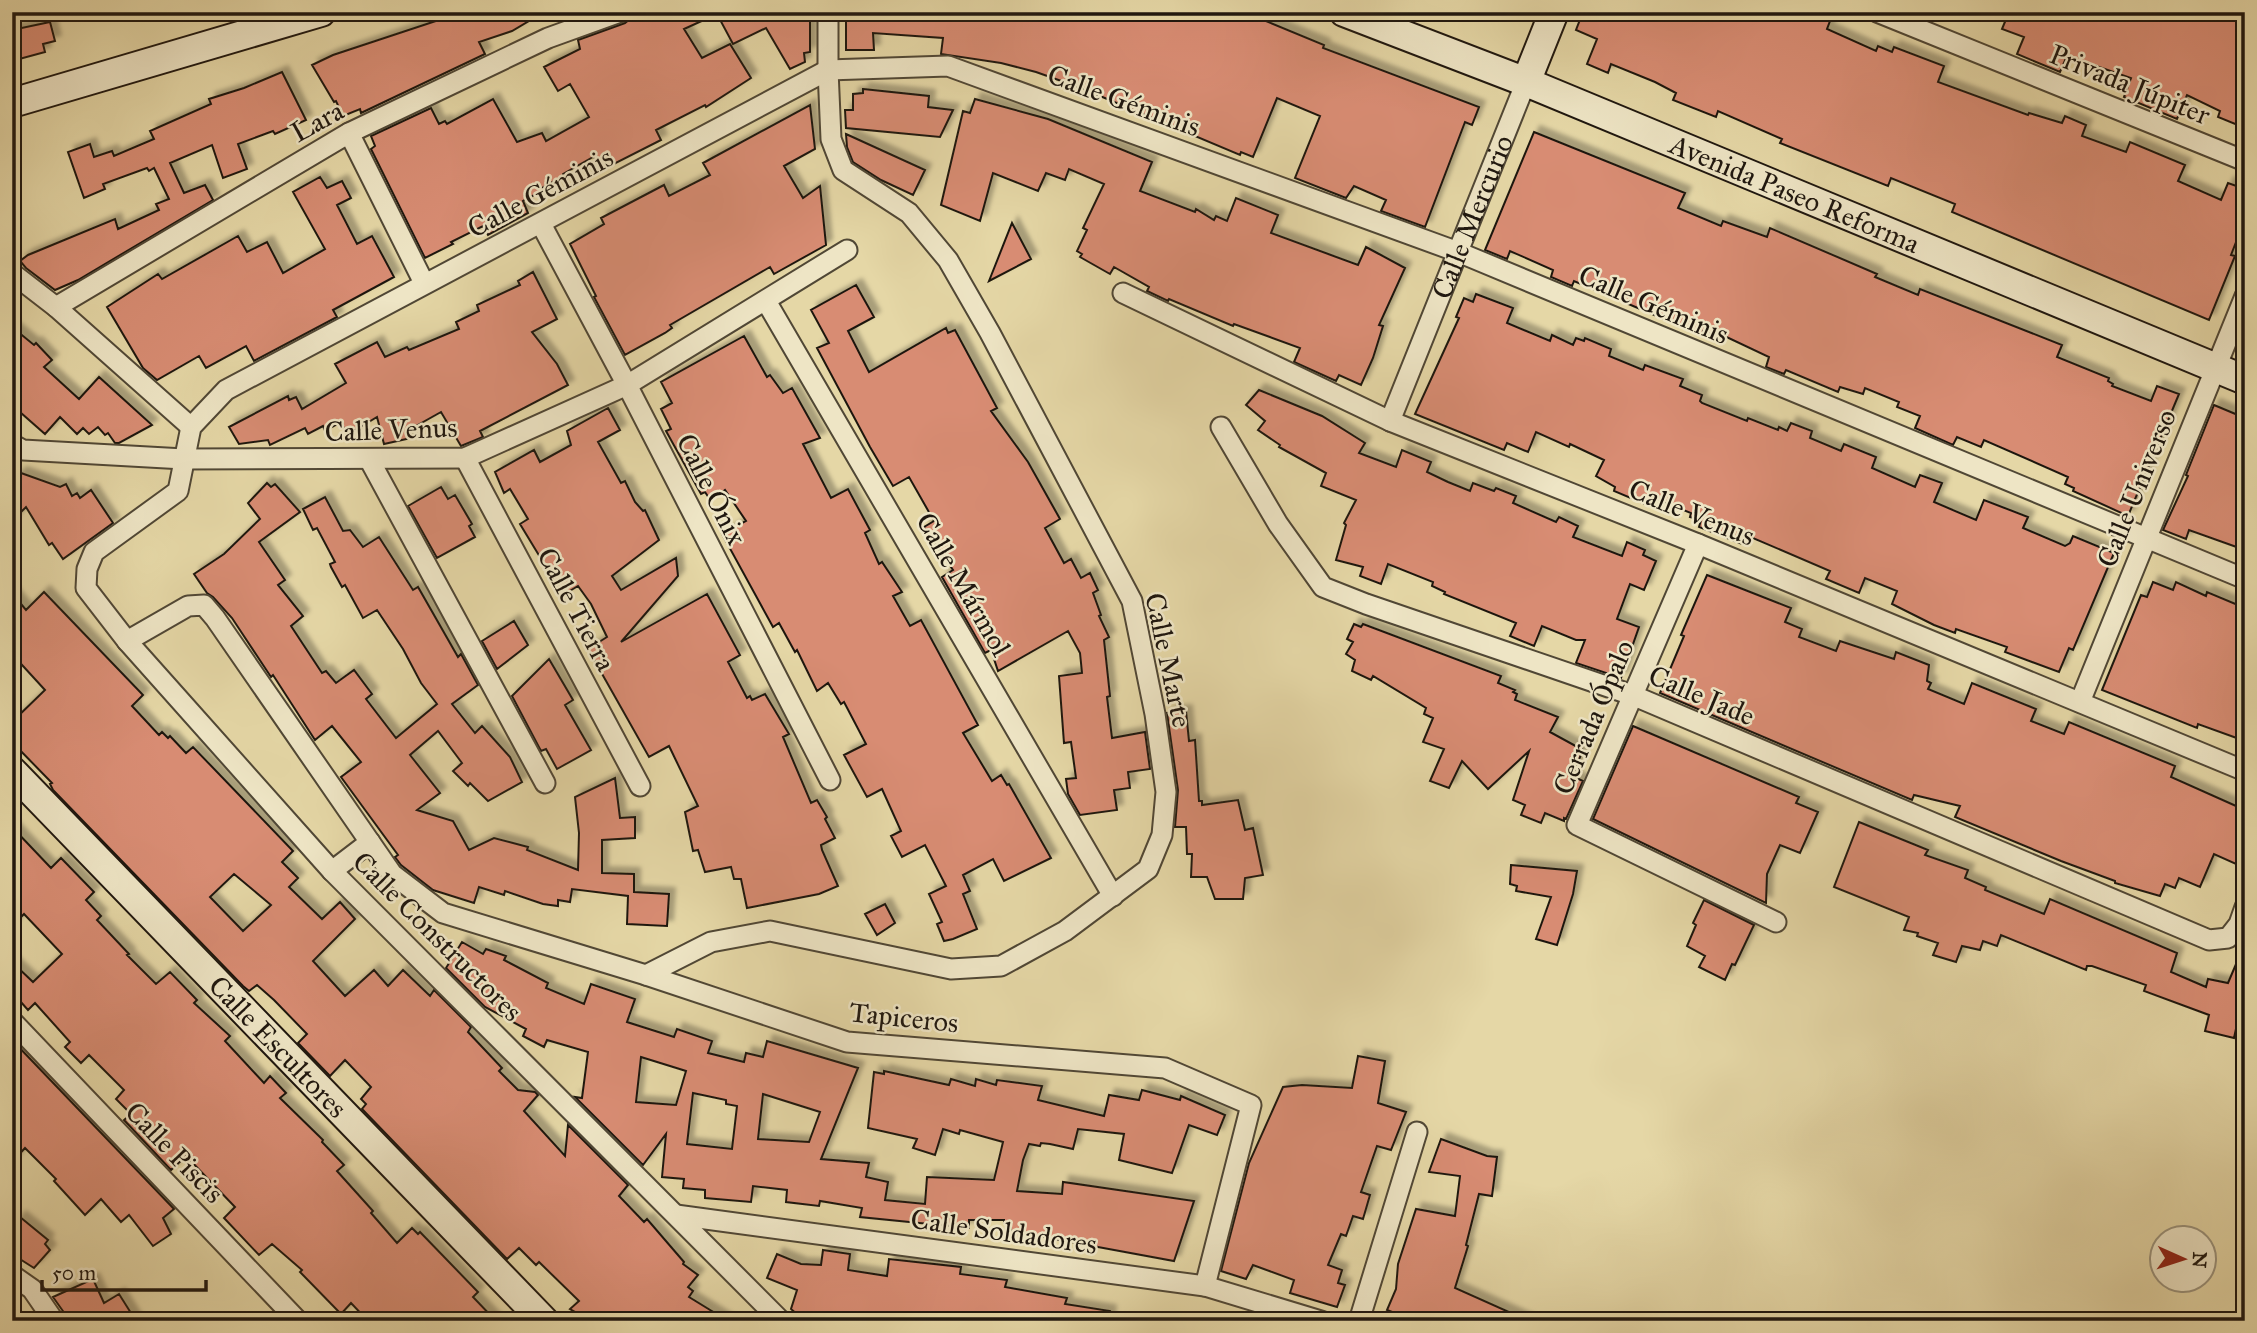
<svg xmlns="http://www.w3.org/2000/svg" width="2257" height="1333" viewBox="0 0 2257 1333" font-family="'IM FELL Great Primer',serif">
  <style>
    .building { fill: #d88c73; stroke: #1f170f; stroke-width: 2; fill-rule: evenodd; filter: url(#shadow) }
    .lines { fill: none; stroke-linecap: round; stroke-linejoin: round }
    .street-casing { stroke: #504735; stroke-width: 23 }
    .secondary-casing { stroke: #1f170f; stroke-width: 32 }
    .street { stroke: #eee5c5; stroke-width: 19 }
    .secondary { stroke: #eee5c5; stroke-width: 28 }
    .labels { text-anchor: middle; stroke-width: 5; stroke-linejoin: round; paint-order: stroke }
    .street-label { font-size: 28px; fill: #1f170f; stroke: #eee5c5 }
  </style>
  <defs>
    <filter id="shadow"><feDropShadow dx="6" dy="-6" stdDeviation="2" flood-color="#0004"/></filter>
  </defs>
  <rect width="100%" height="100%" fill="#e5d7a6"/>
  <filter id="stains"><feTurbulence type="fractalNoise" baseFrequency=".00286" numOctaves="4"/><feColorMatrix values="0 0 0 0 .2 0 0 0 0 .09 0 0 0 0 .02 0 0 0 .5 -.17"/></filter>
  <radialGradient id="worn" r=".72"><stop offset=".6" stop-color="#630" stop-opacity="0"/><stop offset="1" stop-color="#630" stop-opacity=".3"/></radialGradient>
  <path class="building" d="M463,12H544L512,31L479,42L485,54L361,113L360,109L343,116L336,101L334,102L312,65L333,55Z
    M632,12H810V52L804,53L805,62L790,69L766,28L733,44L717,14L684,29L702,58L730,44L751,78L706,107L705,105L656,130L661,140L602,170L596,158L593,157L563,174V176L540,189V192L523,201L528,213L488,235L483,226L451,242L453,244L425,258L371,149L375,146L371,136L431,108L439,124L445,121L447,124L493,99L517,142L542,133L546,141L589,117L570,84L558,91L544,67L580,49L578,40L625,23L630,19Z
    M846,12H1244L1324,45L1323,48L1479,107L1472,125L1465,122L1425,227L1381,211L1386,200L1354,186L1346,198L1295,178L1320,116L1277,98L1253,157L1241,152L1240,155L1081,88L1036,72L1001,63L941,54L943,38L873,33L874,50H846Z
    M1583,12H1810L1830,21L1827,29L1876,51L1878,46L1892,52L1894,47L1944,66L1938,82L2028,115L2029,113L2062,123L2065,116L2086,125L2082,136L2126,152L2130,142L2185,165L2178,181L2221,200L2228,183L2245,189V219L2231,255L2235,256L2209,320L1952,212L1955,204L1891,178L1888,186L1780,143L1782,139L1718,111L1716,117L1673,100L1676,93L1655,82L1611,64L1608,73L1587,64L1597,39L1576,30Z
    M2009,12H2233L2245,16V128L2218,117L2220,111L2187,95L2177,119L2124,97L2131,78L2085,62L2084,65L2066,58L2060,72L2017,54L2024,37L2002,29Z
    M50,22L55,41L43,44L45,52L12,61V30Z
    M282,72L306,120L275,134L273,131L238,144L247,169L223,178L212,145L170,163L184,193L205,185L213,200L78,280L55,290L26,268L20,261L28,255L115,219L118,229L159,210L156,204L169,199L154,168L149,171L147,168L103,184L105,189L84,198L68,152L90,144L94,157L112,151L114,156L154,139L150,131L211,104L209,99L244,88Z
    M863,89L929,96L928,107L953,110L940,137L846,128L845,110H853V94L863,93Z
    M975,99L1048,119L1152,162L1140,191L1195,212L1196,209L1214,220L1216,216L1227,221L1236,198L1278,215L1271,233L1358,265L1366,247L1405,268L1379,325L1383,326L1373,358L1361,385L1339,375L1336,381L1294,362L1300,348L1234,324L1233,326L1169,299L1168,301L1147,291L1149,287L1114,267L1110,274L1080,257L1082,254L1077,251L1087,230L1083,228L1104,184L1069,169L1065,180L1046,173L1038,191L993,173L980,221L941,205L963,111L970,113Z
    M810,105L815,149L784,166L803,198L820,186L826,245L774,274L770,267L670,325L672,328L665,333L625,355L594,297L596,296L570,244L604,224L601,218L664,185L669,196L710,175L703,163Z
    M1534,132L1685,193L1678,208L1721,226L1723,221L1767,237L1770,228L1877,274L1875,277L1918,295L1920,289L2062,345L2057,357L2109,378L2108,381L2113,384L2112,386L2151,401L2157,386L2179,394L2128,516L2073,491L2074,488L2065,484L2068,477L1984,440L1981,447L1957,437L1953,445L1915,428L1920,416L1897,407L1899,402L1865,388L1863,394L1840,387L1838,392L1786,370L1784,374L1766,367L1769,357L1716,332L1713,335L1703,331L1702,335L1574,281L1572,286L1551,277L1553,270L1510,251L1507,259L1485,250Z
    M846,134L925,170L913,195L881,180L853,162L847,147Z
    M320,177L327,188L342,181L351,198L337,205L357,244L372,236L394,277L333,310L337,317L254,361L246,346L206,368L199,356L157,380L143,368L107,307L158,274L162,279L238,236L247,252L267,242L283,273L325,249L293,192Z
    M1012,223L1031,259L989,281Z
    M533,272L557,319L532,332L557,364L568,385L480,431L483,437L461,446L441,412L409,430L411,438L384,444L377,417L347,435L341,422L325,431L323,426L308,434L305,428L270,445L268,440L239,444L229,427L288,396L289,400L296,397L302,409L346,383L335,364L377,342L385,357L407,347L409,350L459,329L456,322L479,311L477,305L520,285L518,281Z
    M856,285L874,317L848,331L869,372L946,328L948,333L955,330L997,408L991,411L1028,462L1060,519L1045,528L1064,563L1071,559L1081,578L1090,573L1098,590L1093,593L1101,615L1099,616L1109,637L1104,640L1110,696L1107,697L1112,738L1145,732L1150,769L1128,772L1130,788L1114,790L1117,810L1080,815L1068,794L1066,779L1076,778L1071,742L1064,743L1059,676L1082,673L1080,653L1068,631L998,671L991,650L985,653L942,577L953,570L924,527L934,521L909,477L893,486L870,447L817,348L829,343L811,310Z
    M1476,294L1513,308L1507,323L1550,341L1552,335L1573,345L1576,338L1584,341L1585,338L1611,349L1609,356L1643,370L1645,365L1683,379L1680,386L1702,395L1700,401L1702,403L1747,421L1748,418L1778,430L1779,427L1787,431L1791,423L1812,431L1810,438L1841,451L1844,444L1876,457L1872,468L1915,487L1920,475L1942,483L1934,502L1976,520L1984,500L2028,517L2023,528L2065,546L2070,543L2073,536L2114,553L2073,650L2069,648L2059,672L2005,652L2007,647L1956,629L1955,633L1934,625L1892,604L1897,591L1865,578L1859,593L1826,579L1830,571L1746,535L1742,544L1699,527L1701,520L1690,517L1691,513L1656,499L1652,507L1614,491L1615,487L1596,476L1604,460L1570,444L1569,447L1536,432L1528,452L1507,443L1504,450L1415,414L1459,318L1456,317L1464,298L1473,302Z
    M12,327L34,345L36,343L52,360L44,367L79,399L99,377L152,425L119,443H115L108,433L105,435L98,427L89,434L83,428L77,434L60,417L45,434L12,405Z
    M744,336L767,377L770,375L783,393L792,388L820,438L803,444L831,498L848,489L870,530L865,533L879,564L882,562L902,592L893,596L910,626L921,620L978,725L963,733L992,781L1001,775L1007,785L1009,784L1051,858L1004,881L993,859L963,875L970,891L963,894L977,929L953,939L944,941L937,924L942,922L929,894L946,886L925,845L902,857L891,836L901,831L882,789L867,797L844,755L866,744L844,702L841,704L828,683L817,691L797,650L795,652L779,623L773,627L722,534L746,521L725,490L711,501L705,492L701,494L666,431L671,429L661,409L672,403L661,382Z
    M1259,390L1322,416L1365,443L1359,453L1396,467L1402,450L1431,462L1427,472L1448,482L1470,491L1473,483L1494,491L1496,488L1516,496L1513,503L1556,522L1559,517L1578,526L1573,537L1622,556L1627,542L1645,550L1643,555L1656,561L1644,590L1630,584L1617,619L1639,627L1621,678L1576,663L1585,640H1576L1542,626L1534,646L1510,636L1516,623L1444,594L1445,592L1432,586L1433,582L1388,564L1381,584L1360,576L1363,567L1336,560L1346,525L1344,523L1356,500L1321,486L1326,473L1279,447L1280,445L1258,430L1265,421L1246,405Z
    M2214,405L2245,418V550L2189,530L2186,539L2163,530L2188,476L2186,475Z
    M608,408L620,430L598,442L621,483L625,481L635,502L643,511L645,510L659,540L612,576L621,590L676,558L678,576L621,642L707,594L740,655L728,662L747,698L750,696L752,700L765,694L789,734L783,737L811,803L817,800L827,817L825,819L835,838L821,845L822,850L838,886L819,894L747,908L741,879H734L731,867L705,872L698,850L693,851L685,812L698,806L669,746L649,757L588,649L607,637L591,604L578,586L563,595L520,524L528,519L510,489L504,493L495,472L534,450L540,462L571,445L567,431Z
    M21,473L60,487L66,484L72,496L77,493L80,498L91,490L113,523L63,559L52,543L49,545L26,507L12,521V481Z
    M267,483L271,487L275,484L300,512L259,542L285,580L278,585L303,616L291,626L322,673L326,671L336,683L354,670L372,694L366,699L396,738L437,704L421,683L403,649L377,610L363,618L345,585L342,587L331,567L330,564L335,562L317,528L313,530L303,509L325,497L343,531L350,530L363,547L379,537L413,590L418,587L458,657L461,654L478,685L452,704L475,733L482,726L510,757L522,782L488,801L470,783L468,786L453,771L462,763L438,731L410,755L440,793L417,810L453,821L469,850L494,838L528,847L527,850L578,870L579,833L575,797L615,778L620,818L635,817V838L602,840V873L634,874V892L669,894L667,926L627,924L628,896L572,889L570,902L558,900V906L543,904L505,891L504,895L479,887L474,903L433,890L401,865L395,857L398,855L341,777L361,762L332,726L315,740L273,675L271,677L232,618L213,597L207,593L194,574L224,554L260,519L248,503Z
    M441,487L448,499L455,495L472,524L469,526L475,537L437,558L408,506Z
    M1707,575L1791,608L1785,622L1802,629L1799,637L1836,651L1840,641L1894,659L1896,652L1929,665L1927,681L1931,683L1928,689L1964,704L1972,683L2036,709L2031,721L2064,734L2069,722L2175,766L2171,777L2245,810V843L2236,864L2214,854L2200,887L2179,878L2175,888L2165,884L2160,896L2115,883V881L2061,861L1955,817L1960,806L1914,795L1912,800L1660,693L1684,636L1681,635Z
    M2153,582L2173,590L2176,582L2206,596L2207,592L2245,608V703L2238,719L2245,721V741L2198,724L2197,728L2102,690L2141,595L2147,597Z
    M44,592L143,695L132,706L159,735L162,732L168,738L170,736L186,753L193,747L293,851L282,862L298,878L289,887L322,919L340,902L355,919L313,961L345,996L374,970L388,986L403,970L430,996L434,990L471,1027L468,1032L502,1068L499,1071L518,1090L535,1092L538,1095L524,1111L565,1156L568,1125L628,1185L619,1196L644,1222L647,1219L684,1262L683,1264L698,1275L688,1287L693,1291L689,1297L728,1321H591L570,1309L579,1301L539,1262L536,1265L519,1248L507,1259L362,1109L366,1104L361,1099L371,1087L345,1060L330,1076L298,1043L307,1034L274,1000L257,985L249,991L243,986L53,790L50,784L52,783L12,742V722L45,690L12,654V593L26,610ZM234,874L271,905L243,931L210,897Z
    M514,621L528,645L497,669L482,641Z
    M1354,624L1361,627L1363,624L1501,676L1498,683L1515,690L1513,692L1517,694L1515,700L1558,717L1550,732L1583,750L1572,776L1583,781L1566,819L1564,818V821L1545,813L1541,823L1521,815L1525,805L1513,800L1529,751L1488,789L1462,761L1449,788L1430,781L1444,749L1423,742L1433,718L1424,714L1426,708L1373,676L1371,680L1352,671L1355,660L1346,654L1353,642L1347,639Z
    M549,659L573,700L565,705L591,750L557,769L546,749L541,751L512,696Z
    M1186,711L1189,741L1195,740L1199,801H1202V805L1238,800L1245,830L1253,828L1263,875L1245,878L1243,899H1215L1207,877H1191L1192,854H1187L1186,827H1175L1178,790L1167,713Z
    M1633,726L1799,797L1796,803L1818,812L1800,853L1780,845L1767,874L1766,903L1593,819Z
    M1859,822L1928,850L1925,855L1968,870L1965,878L1986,887L1985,890L2044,914L2050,899L2177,953L2171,972L2206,987L2208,979L2228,983L2245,943V987L2234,1038L2205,1031L2209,1015L2144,991L2146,985L2092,966H2087L2086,970L2001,935L1997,946L1983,941L1980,950L1962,946L1956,962L1933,955L1938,943L1917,936L1918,933L1904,930L1909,917L1834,887Z
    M12,827L51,868L61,858L94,892L86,900L101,916L97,920L129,954L127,955L156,984L170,972L197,1000L194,1003L230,1036L225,1041L264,1083L270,1076L286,1093L280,1098L323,1140L322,1142L344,1165L337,1171L373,1211L371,1213L397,1243L412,1228L418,1234L420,1232L478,1292L473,1297L496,1321H368L351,1303L341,1314L300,1272L302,1270L272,1244L259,1255L224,1218L235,1207L186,1156L171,1170L124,1120L131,1114L116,1099L124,1090L89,1055L81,1063L65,1047L70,1042L35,1003L28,1010L12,992V962L33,982L62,954L24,914L12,926Z
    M1511,865L1577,871L1573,894L1557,945L1536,939L1551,897L1516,891L1517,886L1510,884Z
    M1704,900L1754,925L1735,965L1732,964L1725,980L1699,967L1705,956L1687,946L1696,925L1693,923Z
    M885,904L895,923L877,935L865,914Z
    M462,942L483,954L486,949L506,956L504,960L548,983L546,988L584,1004L591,984L635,999L627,1022L674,1037L677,1029L712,1041L708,1053L744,1062L746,1053L763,1057L767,1041L858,1068L821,1159L869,1163L866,1177L888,1182L885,1200L925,1204L927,1177L994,1180L1003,1142L960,1130L959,1134L943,1129L935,1155L913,1148L917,1139L868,1128L874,1072L884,1074V1071L949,1085L951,1079L975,1086L976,1079L996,1085L997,1080L1042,1086L1038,1100L1104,1116L1109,1095L1139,1100L1142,1090L1180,1100L1181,1096L1225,1115L1217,1135L1189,1125L1172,1173L1119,1160L1124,1134L1078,1129L1073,1149L1050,1144L1041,1143L1040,1146L1029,1144L1023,1160L1017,1191L1062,1194L1063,1182L1194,1201L1174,1261L1011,1231V1223H1004V1220H969V1228L860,1217L862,1208L820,1201L819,1206L786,1202L787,1190L753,1186L751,1202L705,1198V1190L683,1188L684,1179L662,1177L666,1134L643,1165L575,1097L582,1098L588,1052L547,1040L544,1047L523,1036L526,1029L485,1007L446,968ZM641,1057L686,1071L676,1105L636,1102ZM693,1093L726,1100V1104L737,1106L732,1149L687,1144ZM763,1094L820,1112L809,1142L758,1139Z
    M12,1040L174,1209L163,1218L171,1234L153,1246L129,1215L121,1222L101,1199L85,1215L54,1181L56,1179L25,1148L12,1162Z
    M1358,1056L1385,1061L1378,1103L1406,1112L1391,1150L1377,1146L1361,1192L1370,1195L1363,1219L1353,1216L1346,1236L1341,1234L1328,1265L1342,1270L1338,1283L1345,1285L1337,1307L1290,1293L1294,1280L1253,1265L1246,1279L1221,1271L1249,1163L1283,1087L1302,1085L1352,1088Z
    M1441,1139L1487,1156L1497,1157L1492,1196L1479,1194L1466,1245L1468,1246L1455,1288L1529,1321H1415L1387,1310L1396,1289L1398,1264L1416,1209L1455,1216L1460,1176L1429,1172Z
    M20,1217L48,1240L45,1244L50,1250L34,1268L12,1254V1227Z
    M823,1250L850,1254L848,1270L887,1276L889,1259L961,1267L960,1274L1007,1280L1005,1287L1067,1298L1065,1304L1110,1311L1109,1321H1055L1026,1316L1025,1321H821L798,1315L791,1309L797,1290L767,1278L777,1254L801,1264L821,1265Z
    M93,1279L104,1303L119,1294L136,1321H70L53,1297Z"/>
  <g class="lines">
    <defs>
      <g id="street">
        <path d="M1877,12L2245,161"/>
        <path d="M349,133L424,283"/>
        <path d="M541,224L627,385L830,780"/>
        <path d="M12,273L56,307L191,427"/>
        <path d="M1123,293L1390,421L1698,544L2245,771"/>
        <path d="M766,301L1113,896"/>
        <path d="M56,307L349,133L548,38L620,12"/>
        <path id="s1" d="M1390,421L1526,82"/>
        <path d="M1221,427L1278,524L1323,587L1366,604L1632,695L2209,940L2228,938L2239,924L2245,907"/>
        <path d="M12,444L23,450L184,459L465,458L627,385L847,250"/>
        <path d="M465,458L640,786"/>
        <path d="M369,459L545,783"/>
        <path d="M1698,544L1577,825L1776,922"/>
        <path d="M127,641L188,606L204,605L215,618L392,874L443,913L646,975L847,1042L1165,1068L1251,1105L1205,1286"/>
        <path d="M2080,702L2245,296"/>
        <path d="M332,871L370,842"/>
        <path d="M646,975L711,942L770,931L951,969L1001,966L1065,931L1148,869L1162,835L1166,792L1155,714L1132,601L990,333L948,260L909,213L843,170L831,139L828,70V12"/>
        <path d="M12,1021L298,1321"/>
        <path d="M676,1215L1205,1286L1321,1321"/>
        <path d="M12,1275L32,1289L54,1321"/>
        <path d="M781,1321L332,871L127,641L86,588L87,569L94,552L178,491L191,427L226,390L828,70L948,66L1458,252L2245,579"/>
        <path d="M1359,1321L1417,1132"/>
      </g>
      <g id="secondary">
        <path id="s2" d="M1344,12L1526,82L2245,380"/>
        <path d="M1526,82L1554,12"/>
        <path d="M12,103L321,12"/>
        <path id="s3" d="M12,771L544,1321"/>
      </g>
    </defs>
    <use href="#street" class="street-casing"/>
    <use href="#secondary" class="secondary-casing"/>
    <use href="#street" class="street"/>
    <use href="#secondary" class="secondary"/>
  </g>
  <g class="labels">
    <g class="street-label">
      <text transform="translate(2130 84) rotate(22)" y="10">Privada Júpiter</text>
      <text transform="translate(1124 100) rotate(20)" y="10">Calle Géminis</text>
      <text transform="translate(317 121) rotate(-29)" y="10">Lara</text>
      <text transform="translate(540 192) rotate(-28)" y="10">Calle Géminis</text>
      <text dy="10" stroke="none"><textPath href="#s2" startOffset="486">Avenida Paseo Reforma</textPath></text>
      <text dy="10" stroke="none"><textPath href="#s1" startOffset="220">Calle Mercurio</textPath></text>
      <text transform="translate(1654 304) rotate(23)" y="10">Calle Géminis</text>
      <text transform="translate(391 429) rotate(-2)" y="10">Calle Venus</text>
      <text transform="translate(2136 488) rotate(-68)" y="10">Calle Universo</text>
      <text transform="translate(712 489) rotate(63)" y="10">Calle Ónix</text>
      <text transform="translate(1692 512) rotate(22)" y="10">Calle Venus</text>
      <text transform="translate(964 584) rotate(60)" y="10">Calle Mármol</text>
      <text transform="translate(577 609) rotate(62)" y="10">Calle Tierra</text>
      <text transform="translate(1169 660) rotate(78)" y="10">Calle Marte</text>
      <text transform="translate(1702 695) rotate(23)" y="10">Calle Jade</text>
      <text transform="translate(1593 717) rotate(-67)" y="10">Cerrada Ópalo</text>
      <text transform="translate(438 936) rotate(45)" y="10">Calle Constructores</text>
      <text transform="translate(904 1017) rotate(6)" y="10">Tapiceros</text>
      <text dy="10" stroke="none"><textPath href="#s3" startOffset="383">Calle Escultores</textPath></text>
      <text transform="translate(175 1152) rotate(46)" y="10">Calle Piscis</text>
      <text transform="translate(1004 1231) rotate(8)" y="10">Calle Soldadores</text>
    </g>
  </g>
  <rect width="2257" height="1333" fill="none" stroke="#e5d7a6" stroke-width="42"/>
  <rect x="14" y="14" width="2229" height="1305" fill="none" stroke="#1f170f" stroke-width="3.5"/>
  <rect x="21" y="21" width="2215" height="1291" fill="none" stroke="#1f170f" stroke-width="2"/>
  <g transform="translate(2183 1259) rotate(93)"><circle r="33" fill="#eee5c5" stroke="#9b937c" stroke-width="2"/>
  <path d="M0-5L12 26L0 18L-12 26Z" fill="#8f2418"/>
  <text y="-10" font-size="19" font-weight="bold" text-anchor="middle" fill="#1f170f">N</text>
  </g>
  <path d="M42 1280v10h164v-10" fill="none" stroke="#1f170f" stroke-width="3.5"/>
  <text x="52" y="1280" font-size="21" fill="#1f170f" stroke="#eee5c5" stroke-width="5" paint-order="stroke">50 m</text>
  <rect width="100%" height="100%" filter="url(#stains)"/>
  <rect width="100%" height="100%" fill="url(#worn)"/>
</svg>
